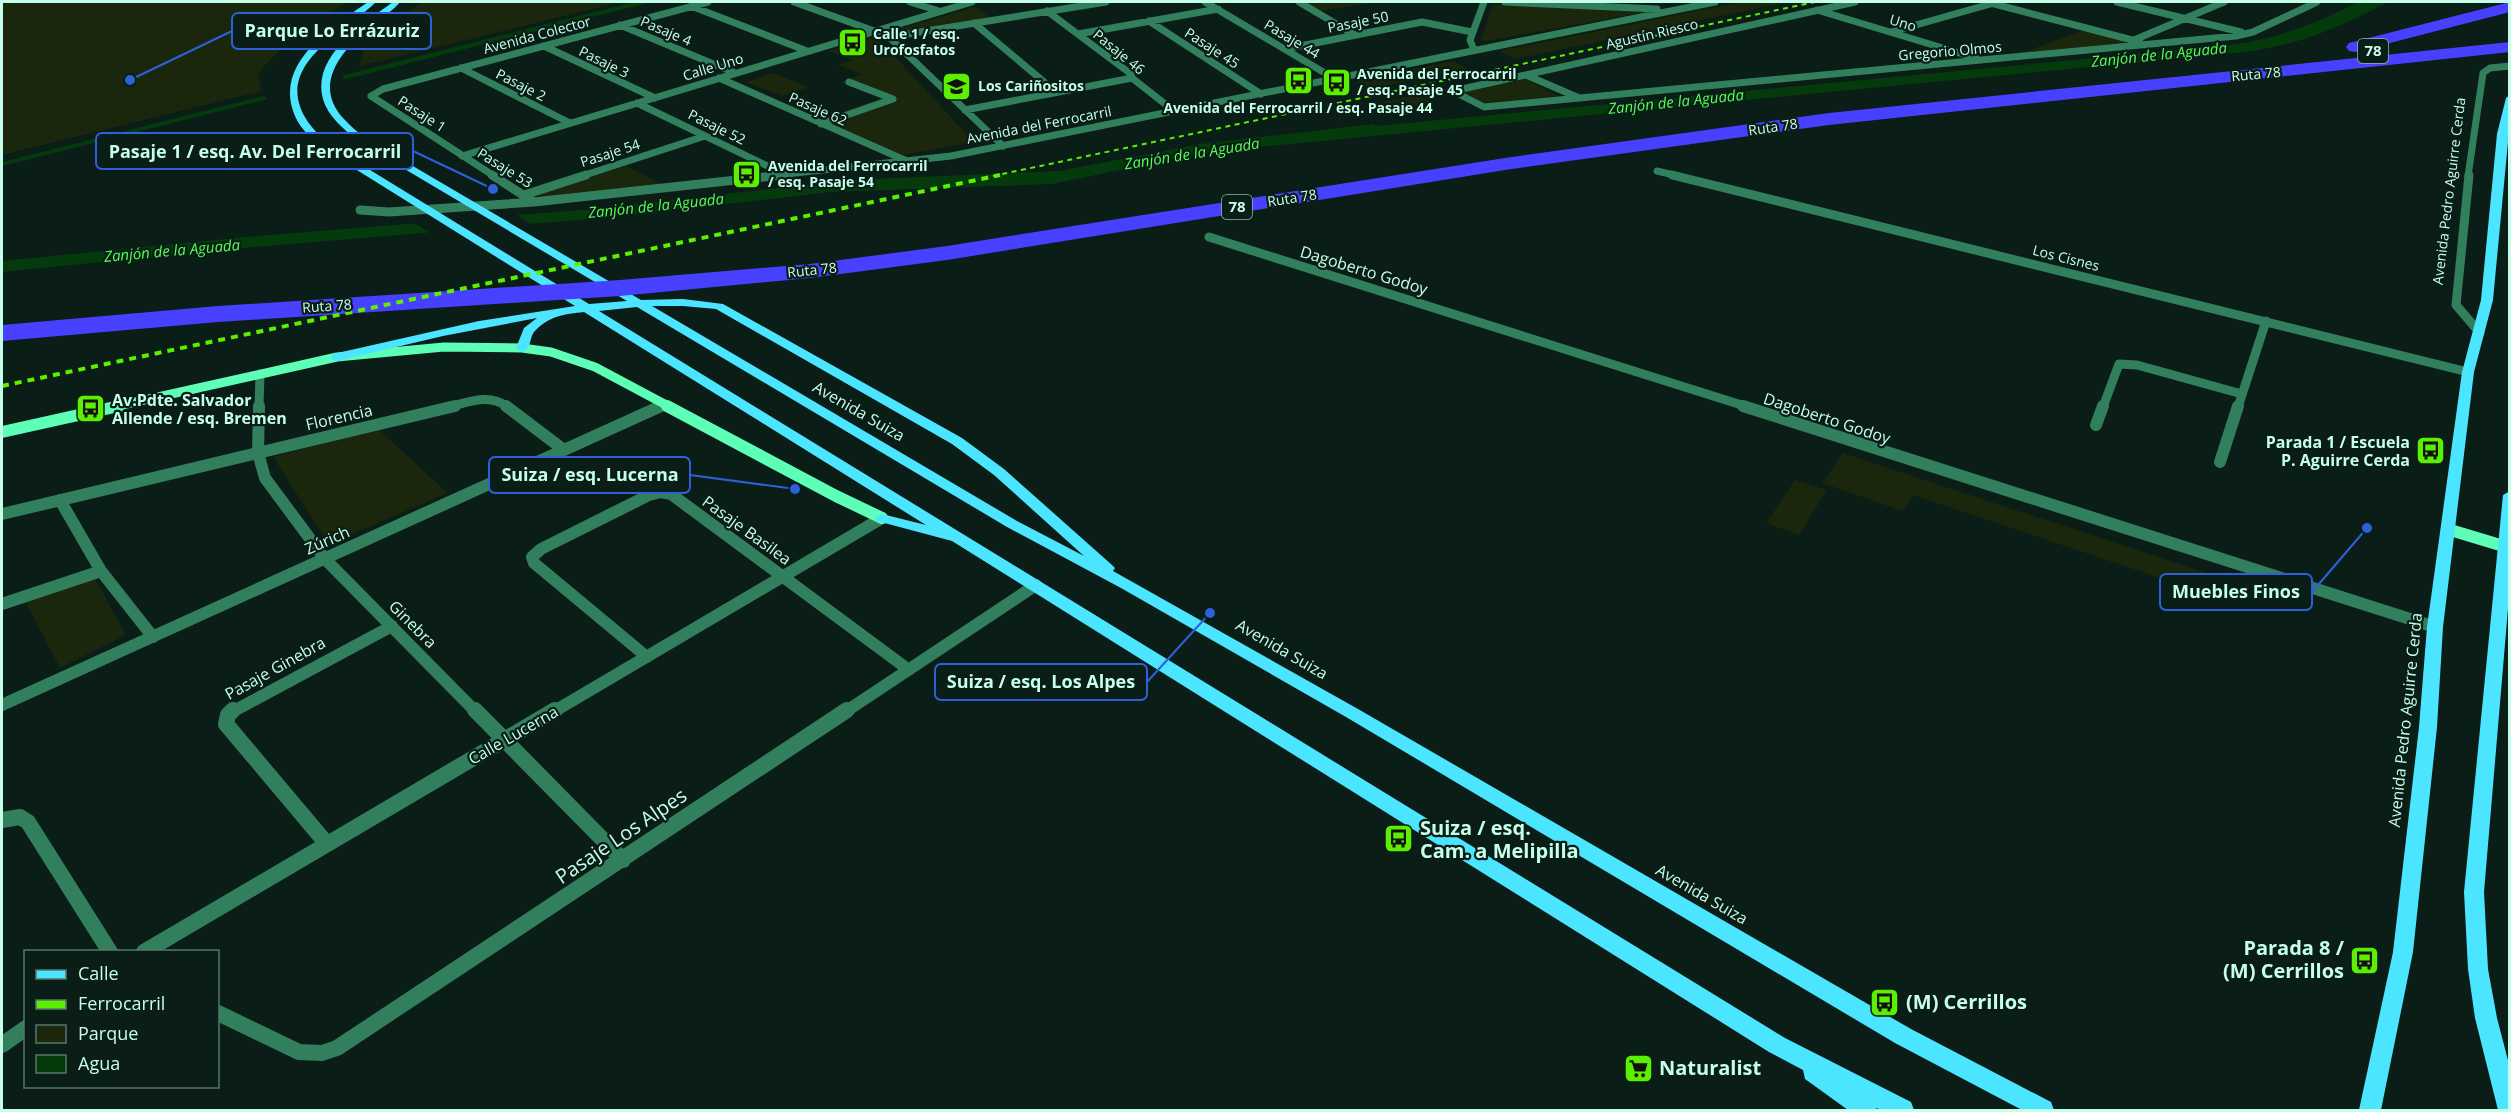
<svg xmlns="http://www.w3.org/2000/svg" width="2511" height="1112" viewBox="0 0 2511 1112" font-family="'Open Sans',sans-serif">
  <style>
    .green { fill: #1a270c }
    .water { fill: #053a0d }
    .pier { fill: #0a1d17 }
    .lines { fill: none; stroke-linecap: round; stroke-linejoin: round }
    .stream { stroke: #053a0d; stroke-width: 4.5 }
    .street-far3 { stroke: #317f5d; stroke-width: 7 }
    .street-far2 { stroke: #317f5d; stroke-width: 9 }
    .street-far1 { stroke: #317f5d; stroke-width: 12 }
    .street { stroke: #317f5d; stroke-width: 16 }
    .secondary-far1 { stroke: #5cffb5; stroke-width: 9 }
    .secondary { stroke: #5cffb5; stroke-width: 12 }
    .primary { fill: #4ce5ff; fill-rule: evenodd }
    .highway { fill: #4840ff; fill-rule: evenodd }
    .rail-far1 { stroke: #5bf000; stroke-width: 2; stroke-dasharray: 5 4.5; stroke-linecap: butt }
    .rail { stroke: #5bf000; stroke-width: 4; stroke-dasharray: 7 6; stroke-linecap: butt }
    .labels { text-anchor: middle; stroke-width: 4.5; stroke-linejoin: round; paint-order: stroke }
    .far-street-label { font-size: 14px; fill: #c5ffea; stroke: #0a1d17 }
    .far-poi-label { font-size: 14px; font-weight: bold; fill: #c5ffea; stroke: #0a1d17; text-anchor: start }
    .shield { fill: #0a1d17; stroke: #8dbbab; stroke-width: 1.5 }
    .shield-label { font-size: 15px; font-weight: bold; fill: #c5ffea }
    .far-water-label { font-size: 15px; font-style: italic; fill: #56ff53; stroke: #0a1d17 }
    .street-label { font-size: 16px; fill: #c5ffea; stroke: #0a1d17 }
    .poi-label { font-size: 16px; font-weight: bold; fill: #c5ffea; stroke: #0a1d17; text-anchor: start }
    .near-poi-label { font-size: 20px; font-weight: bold; fill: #c5ffea; stroke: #0a1d17; text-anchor: start }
    .near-street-label { font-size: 20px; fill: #c5ffea; stroke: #0a1d17 }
    .leader { fill: none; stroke: #2e60da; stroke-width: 2 }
    .callout-dot { fill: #2e60da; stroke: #0a1d17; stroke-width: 2 }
    .callout { fill: #0a1d17; stroke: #2e60da; stroke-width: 2 }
    .callout-label { font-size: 18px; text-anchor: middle; font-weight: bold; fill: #c5ffea }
  </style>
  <rect width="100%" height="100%" fill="#0a1d17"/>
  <path class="green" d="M2,2H347C316,23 281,44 258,74L262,91L2,155Z
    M422,2H621L360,66C361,37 401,17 422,2Z
    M1302,2H1377L1319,11Z
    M1740,2H1789L1515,59L1499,51Z
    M1493,4L1642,10L1645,12L1487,41L1481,40Z
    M975,7L991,18L898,35L891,31Z
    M2083,30L2133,42L2022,53Z
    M876,36L974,142L904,155L818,120L882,98L841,82L862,74L838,65L853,60L828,51Z
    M1453,61L1468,69L1369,89L1355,80Z
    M772,73L809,87L782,96L745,82Z
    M1526,79L1558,96L1483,103L1464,92Z
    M1419,94L1435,103L1385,114L1370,105Z
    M626,166L667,186L536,200L529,196Z
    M378,429L448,493L329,544L273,457Z
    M1843,453L2219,577L2214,596L1913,495L1903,511L1822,483Z
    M1795,480L1827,490L1799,535L1766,523Z
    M94,577L126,635L60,668L25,601Z"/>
  <path class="water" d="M2358,2H2389C2336,28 2304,44 2244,52L1238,149L1183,157L1052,184L831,192L614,217L230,249L2,272V261L246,237L593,209L847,180L1059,171L1200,144L1373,124L1376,126L2231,45C2281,37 2313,25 2358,2Z
    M264,96L268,99L2,166V162Z"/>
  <path class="pier" d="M510,211L536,227L434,235L409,220Z"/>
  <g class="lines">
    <path class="stream" d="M345,77L643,2"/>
    <path class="street-far3" d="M794,2L888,36L1003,146
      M910,2L939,11
      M1205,2L1335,79
      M1299,2L1355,35
      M1505,2L1657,9
      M1855,2L1453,91L1484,107L2236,36L2253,32L2317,2
      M1987,2L2140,42
      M2117,2L2241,32
      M691,6L807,51
      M1817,10L1976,58
      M1047,11L1131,74L1132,78L1174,111
      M1149,21L1261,94
      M974,23L1056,92
      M620,25L735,73
      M1891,32L1994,3
      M1078,34L1218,9
      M895,36L1106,2
      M2134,40L2224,2
      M544,46L655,98
      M1285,49L1422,22L1472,32
      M1474,50L1470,40L1484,2
      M461,68L570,123
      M1526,75L1577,97
      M719,78L907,161
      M637,103L784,174
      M965,110L1132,78
      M821,124L893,99L849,82
      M462,156L972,2
      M1657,171L1678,176
      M494,176L371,96L383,89L708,2
      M582,176L705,136
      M768,176L951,156L1715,2
      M2468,176L2483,73L2490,68L2510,66"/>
    <path class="street-far2" d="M492,175L534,202
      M1672,175L2468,372
      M2469,175L2456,305L2480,333
      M524,195L586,175
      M360,210L389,212L534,202L782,175
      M1209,237L1748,407
      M259,407L260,374
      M448,407C470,402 489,393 508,407
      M658,407L665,404
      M2103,407L2119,364L2137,365L2242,394
      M2238,407L2266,321"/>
    <path class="street-far1" d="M259,406L258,453L265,478L325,559L476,712
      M506,406L564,450
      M1743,406L2435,627
      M2096,425L2103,406
      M2220,462L2238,406
      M60,500L101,571L153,637
      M2,514L455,406
      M2,604L101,571
      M647,657L534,563L532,557L541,549L649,495L661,492L671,494L909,670
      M2,705L661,406
      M232,712L392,626
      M553,712L882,518
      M845,712L1036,585"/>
    <path class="street" d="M233,710L228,715L226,724L327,844
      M475,710L623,860
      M2,820L20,817L28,822L110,952
      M144,952L555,710
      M218,1013L299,1052L322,1053L337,1048L847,710
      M2,1045L26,1028"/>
    <path class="secondary-far1" d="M113,407L337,357L444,347L522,348L551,352L595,367L670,407"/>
    <path class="secondary" d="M667,406L836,496L882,518
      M2,432L119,406
      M2447,529L2510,548"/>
    <path class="primary" d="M368,2H376C344,33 270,66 308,122C313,129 320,136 326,143L589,304L627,301L359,142C345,130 328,117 323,99C311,56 364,23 393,2H400C394,10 381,18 372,25C343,49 311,84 344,119C350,126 358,132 365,138L641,300L683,299L723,304L962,438L1004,469L1112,565L1115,568L1113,571L1358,709L1911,1029L2051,1102L2054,1110H2022L1895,1043L1346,717L1121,588L1007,527L637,307L599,311L1785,1038L1911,1102L1914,1110H1882L1876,1108L1877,1110H1848L1805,1079L1803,1070L1769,1052L952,541L877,521L875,518L882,514L926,525L584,312C565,314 548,316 534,332C529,339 532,348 522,352L516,348L524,328L537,318L443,336L337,361L333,360L331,357L333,354L479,321L575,306L320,147C313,139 303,131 298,122C268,67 329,29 368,2ZM652,306H683L716,309L952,444L994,475L1084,556L1017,521Z
      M2510,95V121L2493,300L2474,372L2443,627L2437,727L2413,952L2381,1110H2359L2393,952L2419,727L2427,627L2462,372L2481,300L2497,134L2506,98Z
      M2510,491V585L2484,892L2488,969L2497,1018L2510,1068V1110H2498L2475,1018L2468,969L2464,892L2503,495Z"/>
    <path class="highway" d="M2510,2V12L2355,52L2349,51L2346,47L2349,43Z
      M2510,42V52L1829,125L1505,170L947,260L810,278L620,296L218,322L2,341V325L218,306L620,280L810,264L947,246L1505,158L1829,113Z"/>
    <path class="rail-far1" d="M993,176L1815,2"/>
    <path class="rail" d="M2,386L1000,175"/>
  </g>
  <defs>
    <symbol id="bus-square" viewBox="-11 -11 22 22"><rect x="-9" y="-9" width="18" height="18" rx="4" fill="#5bf000" stroke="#0a1d17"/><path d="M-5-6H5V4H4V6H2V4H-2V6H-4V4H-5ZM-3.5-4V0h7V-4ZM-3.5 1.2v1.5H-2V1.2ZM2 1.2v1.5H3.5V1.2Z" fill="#111"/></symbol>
    <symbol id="school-square" viewBox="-11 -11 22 22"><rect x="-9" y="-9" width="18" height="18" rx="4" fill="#5bf000" stroke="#0a1d17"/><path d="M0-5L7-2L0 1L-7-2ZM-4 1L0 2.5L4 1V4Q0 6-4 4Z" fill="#111"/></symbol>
    <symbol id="supermarket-square" viewBox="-11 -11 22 22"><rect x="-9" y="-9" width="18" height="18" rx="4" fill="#5bf000" stroke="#0a1d17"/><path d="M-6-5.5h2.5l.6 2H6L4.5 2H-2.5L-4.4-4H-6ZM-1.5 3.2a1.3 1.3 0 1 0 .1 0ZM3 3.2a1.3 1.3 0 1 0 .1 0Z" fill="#111"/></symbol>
  </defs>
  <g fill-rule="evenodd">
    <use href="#bus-square" x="836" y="26" width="33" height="33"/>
    <use href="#bus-square" x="1282" y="64" width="33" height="33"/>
    <use href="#bus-square" x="1320" y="66" width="33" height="33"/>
    <use href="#school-square" x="940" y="70" width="33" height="33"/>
    <use href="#bus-square" x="730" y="158" width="33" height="33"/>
    <use href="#bus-square" x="74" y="392" width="33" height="33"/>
    <use href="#bus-square" x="2414" y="434" width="33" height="33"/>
    <use href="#bus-square" x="1382" y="822" width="33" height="33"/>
    <use href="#bus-square" x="2348" y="944" width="33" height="33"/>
    <use href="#bus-square" x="1868" y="986" width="33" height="33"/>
    <use href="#supermarket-square" x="1622" y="1052" width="33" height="33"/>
  </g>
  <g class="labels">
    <g class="far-street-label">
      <text transform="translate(1358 22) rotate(-11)" y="5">Pasaje 50</text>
      <text transform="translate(1903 23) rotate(17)" y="5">Uno</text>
      <text transform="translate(666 31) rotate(23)" y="5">Pasaje 4</text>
      <text transform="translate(1652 34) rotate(-13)" y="5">Agustín Riesco</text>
      <text transform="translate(537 35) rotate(-15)" y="5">Avenida Colector</text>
      <text transform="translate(1292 39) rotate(31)" y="5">Pasaje 44</text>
      <text transform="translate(1212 48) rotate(33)" y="5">Pasaje 45</text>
      <text transform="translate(1950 51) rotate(-5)" y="5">Gregorio Olmos</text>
      <text transform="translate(1119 52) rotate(39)" y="5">Pasaje 46</text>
      <text transform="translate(604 62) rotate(26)" y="5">Pasaje 3</text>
      <text transform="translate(713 67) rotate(-17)" y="5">Calle Uno</text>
      <text transform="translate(2256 74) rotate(-5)" y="5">Ruta 78</text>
      <text transform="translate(521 85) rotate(27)" y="5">Pasaje 2</text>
      <text transform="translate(818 109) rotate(24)" y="5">Pasaje 62</text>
      <text transform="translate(422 114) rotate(33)" y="5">Pasaje 1</text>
      <text transform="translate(1039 125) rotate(-11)" y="5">Avenida del Ferrocarril</text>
      <text transform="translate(717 127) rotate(26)" y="5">Pasaje 52</text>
      <text transform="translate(1773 127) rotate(-8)" y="5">Ruta 78</text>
      <text transform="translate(610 153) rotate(-18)" y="5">Pasaje 54</text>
      <text transform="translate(505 168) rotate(32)" y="5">Pasaje 53</text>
      <text transform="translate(2449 191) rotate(-83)" y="5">Avenida Pedro Aguirre Cerda</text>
      <text transform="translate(1292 198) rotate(-9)" y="5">Ruta 78</text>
      <text transform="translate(2066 258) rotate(14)" y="5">Los Cisnes</text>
      <text transform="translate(812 270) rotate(-6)" y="5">Ruta 78</text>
      <text transform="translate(327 306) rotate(-4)" y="5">Ruta 78</text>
    </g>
    <g class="far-poi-label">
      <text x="873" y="39">Calle 1 / esq.<tspan x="873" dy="16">Urofosfatos</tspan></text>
      <text x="1357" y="79">Avenida del Ferrocarril<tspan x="1357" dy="16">/ esq. Pasaje 45</tspan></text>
      <text x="978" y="91">Los Cariñositos</text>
      <text x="1298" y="113" text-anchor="middle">Avenida del Ferrocarril / esq. Pasaje 44</text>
      <text x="768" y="171">Avenida del Ferrocarril<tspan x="768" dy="16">/ esq. Pasaje 54</tspan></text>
    </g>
    <g class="shield">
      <rect x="2358" y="39" width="30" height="24" rx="4.5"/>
      <rect x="1222" y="195" width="30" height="24" rx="4.5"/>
    </g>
    <g class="shield-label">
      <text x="2373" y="56">78</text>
      <text x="1237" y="212">78</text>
    </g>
    <g class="far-water-label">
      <text transform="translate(2159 55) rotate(-6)" y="5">Zanjón de la Aguada</text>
      <text transform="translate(1676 102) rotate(-6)" y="5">Zanjón de la Aguada</text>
      <text transform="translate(1192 154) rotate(-9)" y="5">Zanjón de la Aguada</text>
      <text transform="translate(656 206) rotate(-6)" y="5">Zanjón de la Aguada</text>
      <text transform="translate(172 251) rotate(-5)" y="5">Zanjón de la Aguada</text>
    </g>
    <g class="street-label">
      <text transform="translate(1364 270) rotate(17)" y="6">Dagoberto Godoy</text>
      <text transform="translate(859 411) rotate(30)" y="6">Avenida Suiza</text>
      <text transform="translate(339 417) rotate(-13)" y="6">Florencia</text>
      <text transform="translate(1827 418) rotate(18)" y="6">Dagoberto Godoy</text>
      <text transform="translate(747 530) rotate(36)" y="6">Pasaje Basilea</text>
      <text transform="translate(327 540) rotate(-24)" y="6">Zúrich</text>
      <text transform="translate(413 624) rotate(45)" y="6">Ginebra</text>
      <text transform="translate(1282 649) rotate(30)" y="6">Avenida Suiza</text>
      <text transform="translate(275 668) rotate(-29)" y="6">Pasaje Ginebra</text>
      <text transform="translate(2405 720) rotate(-84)" y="6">Avenida Pedro Aguirre Cerda</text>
      <text transform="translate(513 735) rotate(-30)" y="6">Calle Lucerna</text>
      <text transform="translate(1702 894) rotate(30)" y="6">Avenida Suiza</text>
    </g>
    <g class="poi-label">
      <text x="112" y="406">Av.Pdte. Salvador<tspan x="112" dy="18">Allende / esq. Bremen</tspan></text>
      <text x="2410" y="448" text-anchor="end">Parada 1 / Escuela<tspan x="2410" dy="18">P. Aguirre Cerda</tspan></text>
    </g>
    <g class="near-poi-label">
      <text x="1420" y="835">Suiza / esq.<tspan x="1420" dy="23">Cam. a Melipilla</tspan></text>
      <text x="2344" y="955" text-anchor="end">Parada 8 /<tspan x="2344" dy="23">(M) Cerrillos</tspan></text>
      <text x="1906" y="1009">(M) Cerrillos</text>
      <text x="1659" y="1075">Naturalist</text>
    </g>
    <g class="near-street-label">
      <text transform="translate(621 836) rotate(-34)" y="7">Pasaje Los Alpes</text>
    </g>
  </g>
  <path class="leader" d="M130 80L232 31M493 189L413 151M795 489L690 475M2367 528L2312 592M1210 613L1147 682"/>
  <g class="callout-dot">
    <circle cx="130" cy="80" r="6"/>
    <circle cx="493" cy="189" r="6"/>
    <circle cx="795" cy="489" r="6"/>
    <circle cx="2367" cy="528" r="6"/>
    <circle cx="1210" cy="613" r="6"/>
  </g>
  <g class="callout">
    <rect x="232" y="13" width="199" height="36" rx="6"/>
    <rect x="96" y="133" width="317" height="36" rx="6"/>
    <rect x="489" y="457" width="201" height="36" rx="6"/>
    <rect x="2160" y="574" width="152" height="36" rx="6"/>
    <rect x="935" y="664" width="212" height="36" rx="6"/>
  </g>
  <g class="callout-label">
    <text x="332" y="37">Parque Lo Errázuriz</text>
    <text x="255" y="158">Pasaje 1 / esq. Av. Del Ferrocarril</text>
    <text x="590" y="481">Suiza / esq. Lucerna</text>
    <text x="2236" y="598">Muebles Finos</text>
    <text x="1041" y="688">Suiza / esq. Los Alpes</text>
  </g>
  <rect width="2511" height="1112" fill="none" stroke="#c5ffea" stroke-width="6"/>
  <rect x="24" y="950" width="195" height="138" fill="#0a1d17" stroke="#55776b" stroke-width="1.5"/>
  <rect x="36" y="970" width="30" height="9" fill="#4ce5ff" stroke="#55776b" stroke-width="1.5"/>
  <text x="78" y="980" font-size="18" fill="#c5ffea">Calle</text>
  <rect x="36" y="1000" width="30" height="9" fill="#5bf000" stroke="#55776b" stroke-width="1.5"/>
  <text x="78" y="1010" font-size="18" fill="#c5ffea">Ferrocarril</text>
  <rect x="36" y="1025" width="30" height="18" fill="#1a270c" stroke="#55776b" stroke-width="1.5"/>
  <text x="78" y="1040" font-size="18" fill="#c5ffea">Parque</text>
  <rect x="36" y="1055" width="30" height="18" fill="#053a0d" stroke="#55776b" stroke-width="1.5"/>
  <text x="78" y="1070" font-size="18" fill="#c5ffea">Agua</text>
</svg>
